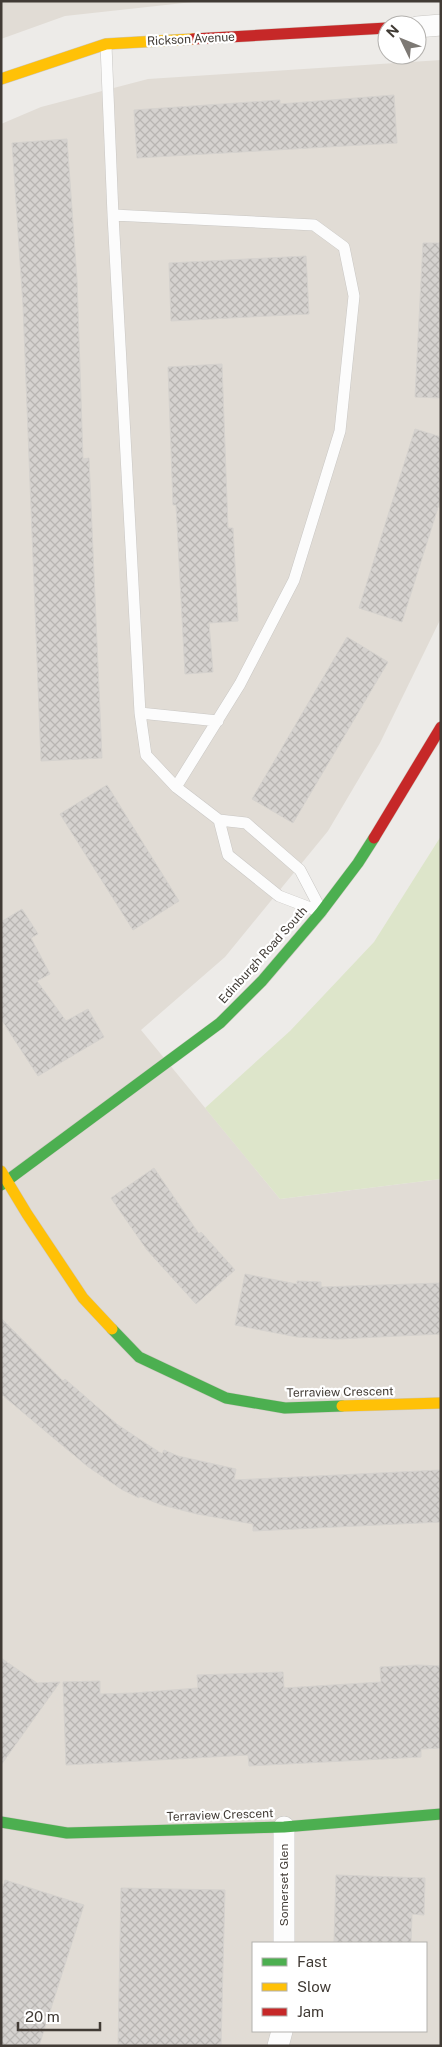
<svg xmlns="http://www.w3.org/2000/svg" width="442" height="2047" viewBox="0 0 442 2047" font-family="'Public Sans',sans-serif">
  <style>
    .residential { fill: #e1dcd5; fill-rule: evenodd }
    .green { fill: #dde5ca }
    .building { fill: url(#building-cross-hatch); stroke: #d5d2ce }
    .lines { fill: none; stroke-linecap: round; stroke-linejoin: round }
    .lane-casing { stroke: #c9c7c4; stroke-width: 12 }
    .street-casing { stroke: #c9c7c4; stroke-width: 22 }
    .fast-casing { stroke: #ccc7bf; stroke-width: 12 }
    .slow-casing { stroke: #ccc7bf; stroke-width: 12 }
    .jam-casing { stroke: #ccc7bf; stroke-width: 12 }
    .lane { stroke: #fcfcfc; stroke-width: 11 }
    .street { stroke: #fcfcfc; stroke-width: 21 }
    .fast { stroke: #4caf50; stroke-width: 11 }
    .slow { stroke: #ffc107; stroke-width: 11 }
    .jam { stroke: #c62828; stroke-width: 11 }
    .labels { text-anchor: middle; stroke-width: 4.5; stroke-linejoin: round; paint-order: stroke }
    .street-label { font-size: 12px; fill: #413b35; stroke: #fff }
  </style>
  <defs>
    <pattern id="building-cross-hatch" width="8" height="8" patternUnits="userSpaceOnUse" patternTransform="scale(1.25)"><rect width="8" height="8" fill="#d5d2cf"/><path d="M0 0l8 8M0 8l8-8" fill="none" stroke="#b8b5b2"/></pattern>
  </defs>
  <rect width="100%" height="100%" fill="#edebe8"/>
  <path class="residential" d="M1,1H202L65,16L1,39Z
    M441,60V618L380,743L328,831L225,957L141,1030L280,1199L441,1179V2046H1V124L41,107L148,79ZM253,1943H426V2031H253Z"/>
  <path class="green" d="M441,836V1179L280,1199L205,1108L290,1031L374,942Z"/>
  <path class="building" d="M394,95L397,143L137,158L134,110L280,100V104Z
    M67,139L77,279L83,459L89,458L102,758L41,761L23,306L12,143Z
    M423,243H441V398L415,397Z
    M306,256L309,314L171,321L169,263Z
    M222,364L228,528H233L238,621L209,623L213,672L185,674L176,505H173L168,367Z
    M415,429L441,437V498L402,622L359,608Z
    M347,637L388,662L293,823L252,799Z
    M107,785L179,901L133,930L60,814Z
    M22,909L38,934L31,938L50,974L37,981L66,1021L88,1009L104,1037L38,1076L1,1019V922Z
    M154,1168L199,1234L201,1232L235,1270L196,1304L147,1250L111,1198Z
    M245,1274L297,1284V1281L321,1282V1287L441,1283V1334L337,1339L297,1337L235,1325Z
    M1,1318L63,1381L65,1379L118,1425L162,1454L164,1450L178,1456L236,1469L234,1480L441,1470V1522L253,1531V1524L197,1514L162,1505L139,1496V1498L121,1489L87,1466L1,1394Z
    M1,1658L37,1683L60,1682L1,1765Z
    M417,1665L441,1666V1748L421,1749V1757L249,1766L248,1755L66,1765L63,1682L100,1681V1694L133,1693L198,1688L197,1675L283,1672L284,1688L381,1682L380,1667Z
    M336,1875L425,1878L424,1915L412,1914L411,1943H334Z
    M5,1880L84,1905L39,2046H1V1892Z
    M121,1888L225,1890L221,2046H118Z"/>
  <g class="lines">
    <defs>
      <path id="lane" d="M106,45L113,215L140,713L146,755L176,787L219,820L246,823L300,870L321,910
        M113,215L314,225L344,247L354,296L340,431L294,580L240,684L176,787
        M140,713L218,721
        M219,820L228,855L279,896L321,912"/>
      <path id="street" d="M417,27L441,25
        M284,1827V1943
        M278,2046L282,2031"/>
      <path id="fast" d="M1,1185L220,1023L262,981L321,912L358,863L374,838
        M112,1329L139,1357L226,1398L285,1408L342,1406
        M1,1822L67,1833L284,1827L441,1814"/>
      <path id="slow" d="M1,79L106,44L193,39
        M1,1171L27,1214L83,1298L112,1329
        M342,1406L441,1403"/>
      <path id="jam" d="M193,39L387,28
        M374,838L441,727"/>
    </defs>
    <use href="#lane" class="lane-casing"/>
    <use href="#street" class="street-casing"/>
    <use href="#fast" class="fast-casing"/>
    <use href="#slow" class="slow-casing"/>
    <use href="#jam" class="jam-casing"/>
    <use href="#lane" class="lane"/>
    <use href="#street" class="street"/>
    <use href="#fast" class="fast"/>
    <use href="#slow" class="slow"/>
    <use href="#jam" class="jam"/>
  </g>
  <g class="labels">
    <g class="street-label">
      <text transform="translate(191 39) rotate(-3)" y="4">Rickson Avenue</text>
      <text transform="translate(263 955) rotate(-48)" y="4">Edinburgh Road South</text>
      <text transform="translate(340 1392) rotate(-1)" y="4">Terraview Crescent</text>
      <text transform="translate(220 1815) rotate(-2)" y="4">Terraview Crescent</text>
      <text transform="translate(284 1885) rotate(-90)" y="4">Somerset Glen</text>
    </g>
  </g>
  <rect width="442" height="2047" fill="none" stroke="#413b35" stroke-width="5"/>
  <rect x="252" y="1942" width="175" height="90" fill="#ffffff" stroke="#b3b1ae"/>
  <rect x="262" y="1958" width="25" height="8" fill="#4caf50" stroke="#b3b1ae"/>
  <text x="297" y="1967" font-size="15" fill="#413b35">Fast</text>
  <rect x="262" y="1983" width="25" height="8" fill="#ffc107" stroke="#b3b1ae"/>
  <text x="297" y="1992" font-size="15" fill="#413b35">Slow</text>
  <rect x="262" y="2008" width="25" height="8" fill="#c62828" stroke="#b3b1ae"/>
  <text x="297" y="2017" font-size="15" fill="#413b35">Jam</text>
  <g transform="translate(402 40) rotate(313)"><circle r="24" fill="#ffffff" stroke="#b3b1ae"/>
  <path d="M0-4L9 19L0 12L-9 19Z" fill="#7d7974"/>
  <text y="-8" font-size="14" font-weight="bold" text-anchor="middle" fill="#413b35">N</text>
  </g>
  <path d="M18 2022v8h82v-8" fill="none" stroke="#413b35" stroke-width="2.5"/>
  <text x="25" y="2022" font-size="15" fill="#413b35" stroke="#ffffff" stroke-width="4" paint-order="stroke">20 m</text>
</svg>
